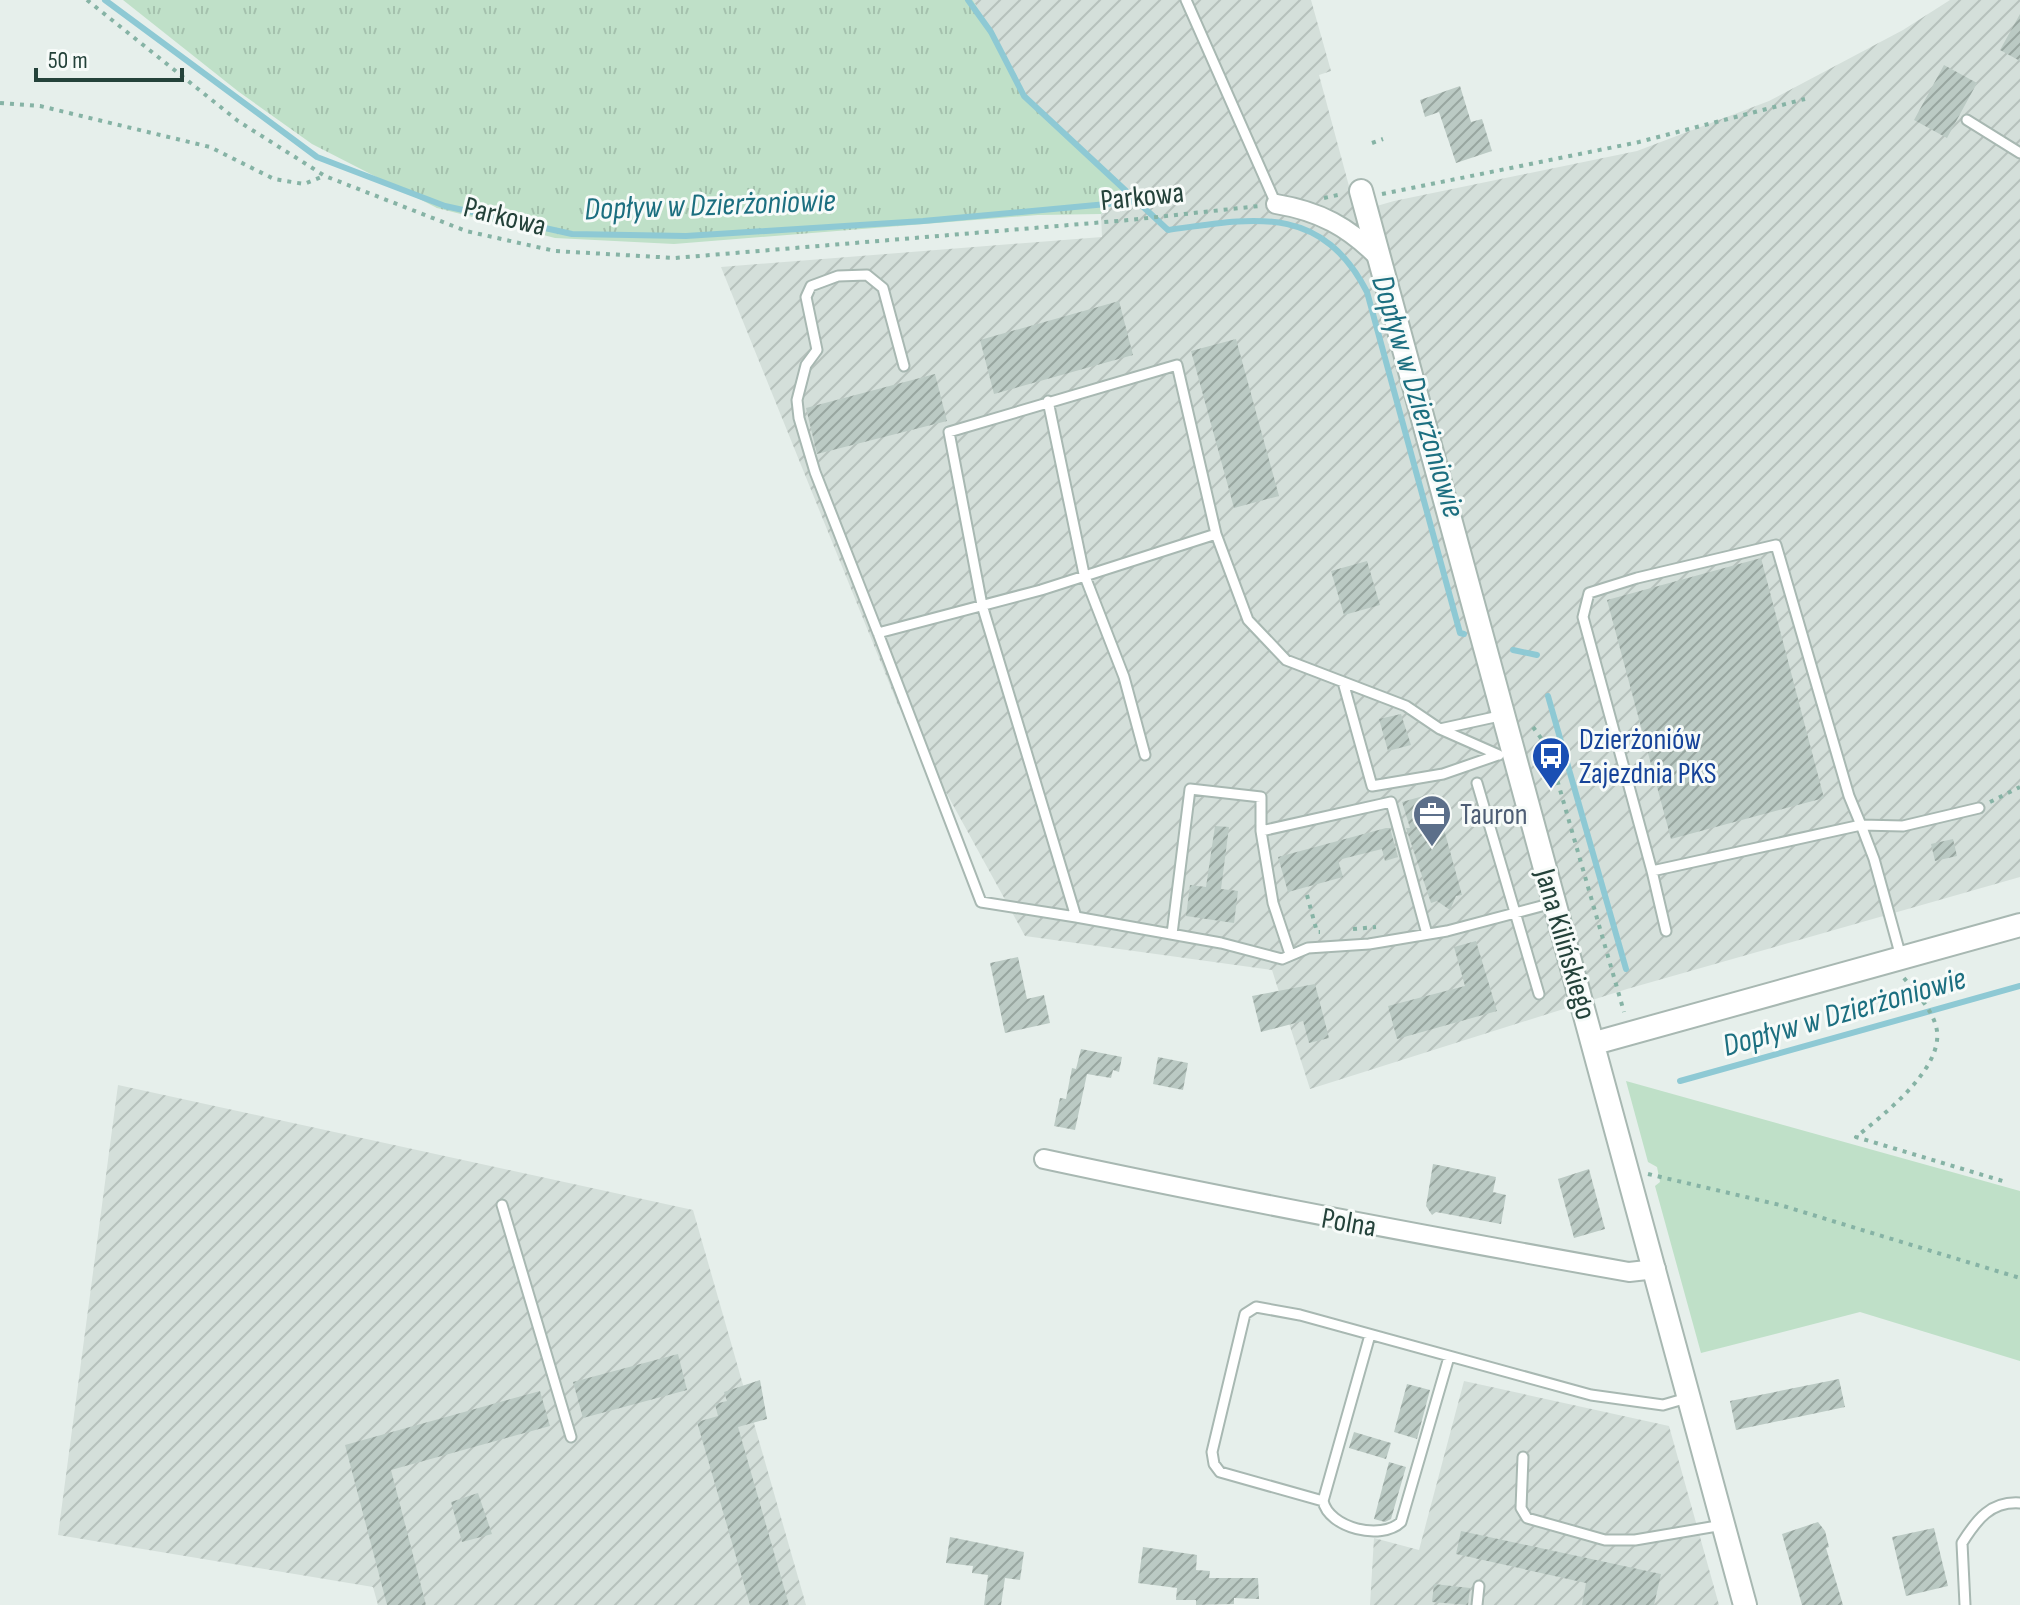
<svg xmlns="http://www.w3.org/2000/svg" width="2020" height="1605" viewBox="0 0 2020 1605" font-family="'Sofia Sans Condensed',sans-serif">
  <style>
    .industrial { fill: url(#industrial-furrows) }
    .grass { fill: url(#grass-tufts) }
    .garden { fill: #bfe0c8 }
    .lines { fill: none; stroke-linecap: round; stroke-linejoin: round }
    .stream { stroke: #8ec9d4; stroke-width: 6 }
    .building { fill: url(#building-hatch) }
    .service-casing { stroke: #a8b8b2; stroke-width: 13 }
    .minor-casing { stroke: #a8b8b2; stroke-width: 22 }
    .tertiary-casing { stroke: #a8b8b2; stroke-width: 26 }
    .path { stroke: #86b3a5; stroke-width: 4; stroke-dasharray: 4 6; stroke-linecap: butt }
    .service { stroke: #fff; stroke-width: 9 }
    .minor { stroke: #fff; stroke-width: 18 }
    .tertiary { stroke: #fff; stroke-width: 22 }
    .labels { text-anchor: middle; stroke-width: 6; stroke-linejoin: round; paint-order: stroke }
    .street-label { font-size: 30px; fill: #24423a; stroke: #f7fbf9 }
    .transit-label { font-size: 30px; fill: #164399; stroke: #f7fbf9; text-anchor: start }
    .service-label { font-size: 30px; fill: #4e5e75; stroke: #f7fbf9; text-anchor: start }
    .water-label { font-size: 32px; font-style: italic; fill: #1c6f80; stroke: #f7fbf9 }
  </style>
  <defs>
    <pattern id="industrial-furrows" width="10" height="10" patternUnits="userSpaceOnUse" patternTransform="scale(2)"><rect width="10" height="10" fill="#d4dfda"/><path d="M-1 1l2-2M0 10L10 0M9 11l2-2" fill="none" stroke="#b6c1bc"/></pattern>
    <pattern id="grass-tufts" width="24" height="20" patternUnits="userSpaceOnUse" patternTransform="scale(2)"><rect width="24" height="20" fill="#bfe0c8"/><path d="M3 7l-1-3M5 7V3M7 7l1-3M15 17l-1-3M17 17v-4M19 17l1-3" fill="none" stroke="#a4c1ad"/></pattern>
    <pattern id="building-hatch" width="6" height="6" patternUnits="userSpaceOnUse" patternTransform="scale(2)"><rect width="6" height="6" fill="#bbcac4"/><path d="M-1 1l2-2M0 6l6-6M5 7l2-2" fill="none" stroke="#98a6a0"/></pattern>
  </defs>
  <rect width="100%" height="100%" fill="#e6efeb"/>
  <path class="industrial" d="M973,0H1311L1331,71L1319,75L1356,212L1394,201L1637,151L1769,101L1903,30L1950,0H2020V877L1627,989L1310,1089L1272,970L1025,936L898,705L721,267L1102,237L1101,214L1124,186L1024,95Z
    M118,1085L693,1210L806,1605H378L373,1587L58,1535Z
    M1464,1381L1669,1426L1719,1605H1370L1374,1538L1419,1550Z"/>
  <path class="grass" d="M123,0H973L1024,95L1124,186L1101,214L1038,215L674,244L555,238L437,208L312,144L239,92Z"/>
  <path class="garden" d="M1626,1081L2020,1191V1361L1860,1312L1701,1353L1655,1186L1660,1182L1657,1167L1648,1162Z"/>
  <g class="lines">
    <path class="stream" d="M105,0L317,157L445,206L572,234L686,236L923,221L1139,201
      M968,0L991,32L1024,96L1168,230C1253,218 1321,203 1367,292L1460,633L1464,634
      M1513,650L1537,655
      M1548,696L1626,969
      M1680,1081L2020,986"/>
  </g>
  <path class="building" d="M2020,14V61L2000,50Z
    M1944,65L1977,83L1947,138L1914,120Z
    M1460,86L1471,122L1482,119L1492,151L1456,163L1439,112L1425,117L1420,100Z
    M1119,301L1133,355L994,394L980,340Z
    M1236,339L1279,496L1234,508L1191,351Z
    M935,374L947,421L817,454L806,408Z
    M1761,558L1824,798L1671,839L1607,600Z
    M1367,561L1380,605L1344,615L1331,571Z
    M1401,714L1411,745L1388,751L1379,719Z
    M1434,793L1462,895L1456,896L1450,910L1437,901L1431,903L1406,828H1410L1402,802Z
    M1215,826L1229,827L1221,889L1238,891L1234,923L1186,916L1190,885L1206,887Z
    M1386,828H1390L1398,857L1385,861L1382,849L1338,860L1343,877L1288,892L1278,857Z
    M1953,839L1957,856L1935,861L1931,844Z
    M1476,941L1497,1011L1397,1039L1388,1006L1465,986L1454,947Z
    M1018,957L1027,999L1044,995L1050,1023L1005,1033L990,963Z
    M1315,984L1329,1038L1309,1043L1303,1021L1261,1032L1252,996Z
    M1081,1049L1122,1057L1119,1072L1113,1070L1111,1078L1087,1074L1075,1130L1054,1126L1060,1098L1066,1099L1072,1068L1076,1069Z
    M1158,1057L1188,1063L1183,1090L1153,1084Z
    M1433,1164L1496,1177L1493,1192L1506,1195L1501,1224L1436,1212L1432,1215L1426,1206Z
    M1589,1169L1605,1229L1574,1238L1558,1179Z
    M678,1354L687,1390L583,1418L573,1382Z
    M1839,1379L1845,1407L1736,1430L1730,1401Z
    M760,1380L767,1419L738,1427L789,1605H750L697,1422L718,1416L715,1404L727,1401L724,1392Z
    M1407,1384L1430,1390L1417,1439L1394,1432Z
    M540,1391L550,1426L391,1470L426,1605H387L345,1445Z
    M1354,1432L1391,1443L1386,1459L1349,1448Z
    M1389,1462L1406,1467L1391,1519L1385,1522L1374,1519Z
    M478,1493L492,1534L462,1542L451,1502Z
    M1818,1522L1825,1531L1829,1547L1826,1548L1843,1605H1802L1782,1534Z
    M1934,1528L1948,1586L1906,1596L1892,1537Z
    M1461,1531L1661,1574L1654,1605H1582L1586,1583L1456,1554Z
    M950,1537L1024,1552L1020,1580L1005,1578L1001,1605H984L988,1575L972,1573L973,1566L946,1563Z
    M1143,1547L1197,1555L1196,1570L1210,1571L1209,1578H1258L1259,1599L1234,1598V1604L1196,1605V1600H1176L1177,1588L1138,1583Z
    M1434,1584L1470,1588L1468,1605L1432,1602Z"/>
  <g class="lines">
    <defs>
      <path id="service" d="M1186,0L1276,204
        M1967,120L2020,153
        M904,366L883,288L867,275L838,276L811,286L806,297L817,350L806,365L797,400L799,418L815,472L878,633L1041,590L1216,534L1248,620L1286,660L1406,706L1440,729L1504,715
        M1048,401L1084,574L1124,677L1145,755
        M878,633L981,902L1076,917L982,605L949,432L1177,365L1216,534
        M1343,682L1372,786L1443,774L1498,755
        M1440,729L1499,755
        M1477,783L1539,994
        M1652,871L1583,617L1589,593L1637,578L1776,545L1849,796L1861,825L1652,871L1666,931
        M1076,917L1221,943L1282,959L1308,948L1369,944L1447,931L1553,903
        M1172,934L1190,789L1261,797V831
        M1290,954L1273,903L1261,831L1391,802L1427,934
        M1901,957L1874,859L1861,825L1903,826L1979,808
        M502,1205L571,1437
        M1449,1357L1401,1522C1381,1541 1329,1528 1323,1501L1220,1472L1214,1464L1212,1452L1245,1314L1256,1307L1300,1315L1591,1395L1663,1405L1687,1398
        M1523,1457L1521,1508L1527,1518L1605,1540H1635L1723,1525
        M1323,1501L1370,1335
        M1477,1605L1479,1586
        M1965,1605L1962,1543C1977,1519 1991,1501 2020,1503"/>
      <path id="minor" d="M1276,204C1319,211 1349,227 1379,258
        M1044,1159C1239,1201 1433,1237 1629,1272L1656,1269"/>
      <path id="tertiary" d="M1361,191L1745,1605
        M1595,1043L2020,925"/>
    </defs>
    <use href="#service" class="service-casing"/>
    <use href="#minor" class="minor-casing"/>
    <use href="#tertiary" class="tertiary-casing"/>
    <path class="path" d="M87,0L238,121L325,176L466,231L555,251L675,258L1129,220L1259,206
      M0,103L40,106L210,147L274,179L304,184L324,176
      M1372,143L1383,139
      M1382,194L1639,142L1805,99
      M1324,198L1342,194
      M1533,727L1548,748L1624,1012
      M1990,802L2020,787
      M1307,895L1317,932H1320
      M1353,929L1376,927
      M1904,978C1916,993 1934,1011 1937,1031C1942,1070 1883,1115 1856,1137L2006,1182
      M1648,1174L1780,1205L2020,1278"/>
    <use href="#service" class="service"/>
    <use href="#minor" class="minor"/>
    <use href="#tertiary" class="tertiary"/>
  </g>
  <defs>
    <symbol id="bus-pin" viewBox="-11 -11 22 30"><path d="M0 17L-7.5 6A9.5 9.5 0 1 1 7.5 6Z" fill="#1a4fb4" stroke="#f7fbf9"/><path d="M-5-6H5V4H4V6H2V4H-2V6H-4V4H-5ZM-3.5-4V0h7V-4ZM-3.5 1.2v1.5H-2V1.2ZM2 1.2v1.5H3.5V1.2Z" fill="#fff"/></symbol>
    <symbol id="office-pin" viewBox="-11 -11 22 30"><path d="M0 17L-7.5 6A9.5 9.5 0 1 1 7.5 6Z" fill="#5c6f8a" stroke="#f7fbf9"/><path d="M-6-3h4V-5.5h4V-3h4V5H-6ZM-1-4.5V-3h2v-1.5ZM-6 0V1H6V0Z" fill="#fff"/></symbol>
  </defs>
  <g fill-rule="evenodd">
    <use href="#bus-pin" x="1529" y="734" width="44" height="60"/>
    <use href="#office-pin" x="1410" y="792" width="44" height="60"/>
  </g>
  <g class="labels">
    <g class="street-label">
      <text transform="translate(1142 196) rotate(-6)" y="10">Parkowa</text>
      <text transform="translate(505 216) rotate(14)" y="10">Parkowa</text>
      <text transform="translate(1566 944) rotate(74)" y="10">Jana Kilińskiego</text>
      <text transform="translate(1349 1222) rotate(10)" y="10">Polna</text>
    </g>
    <g class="transit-label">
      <text x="1579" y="749">Dzierżoniów<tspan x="1579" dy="34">Zajezdnia PKS</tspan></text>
    </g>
    <g class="service-label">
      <text x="1460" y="824">Tauron</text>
    </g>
    <g class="water-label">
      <text transform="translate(710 204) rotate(-2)" y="11">Dopływ w Dzierżoniowie</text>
      <text transform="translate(1419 396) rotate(73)" y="11">Dopływ w Dzierżoniowie</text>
      <text transform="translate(1844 1011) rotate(-16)" y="11">Dopływ w Dzierżoniowie</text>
    </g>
  </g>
  <path d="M36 68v12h146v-12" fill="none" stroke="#24423a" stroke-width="4"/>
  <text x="48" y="68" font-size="24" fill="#24423a" stroke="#f7fbf9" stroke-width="6" paint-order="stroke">50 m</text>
</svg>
